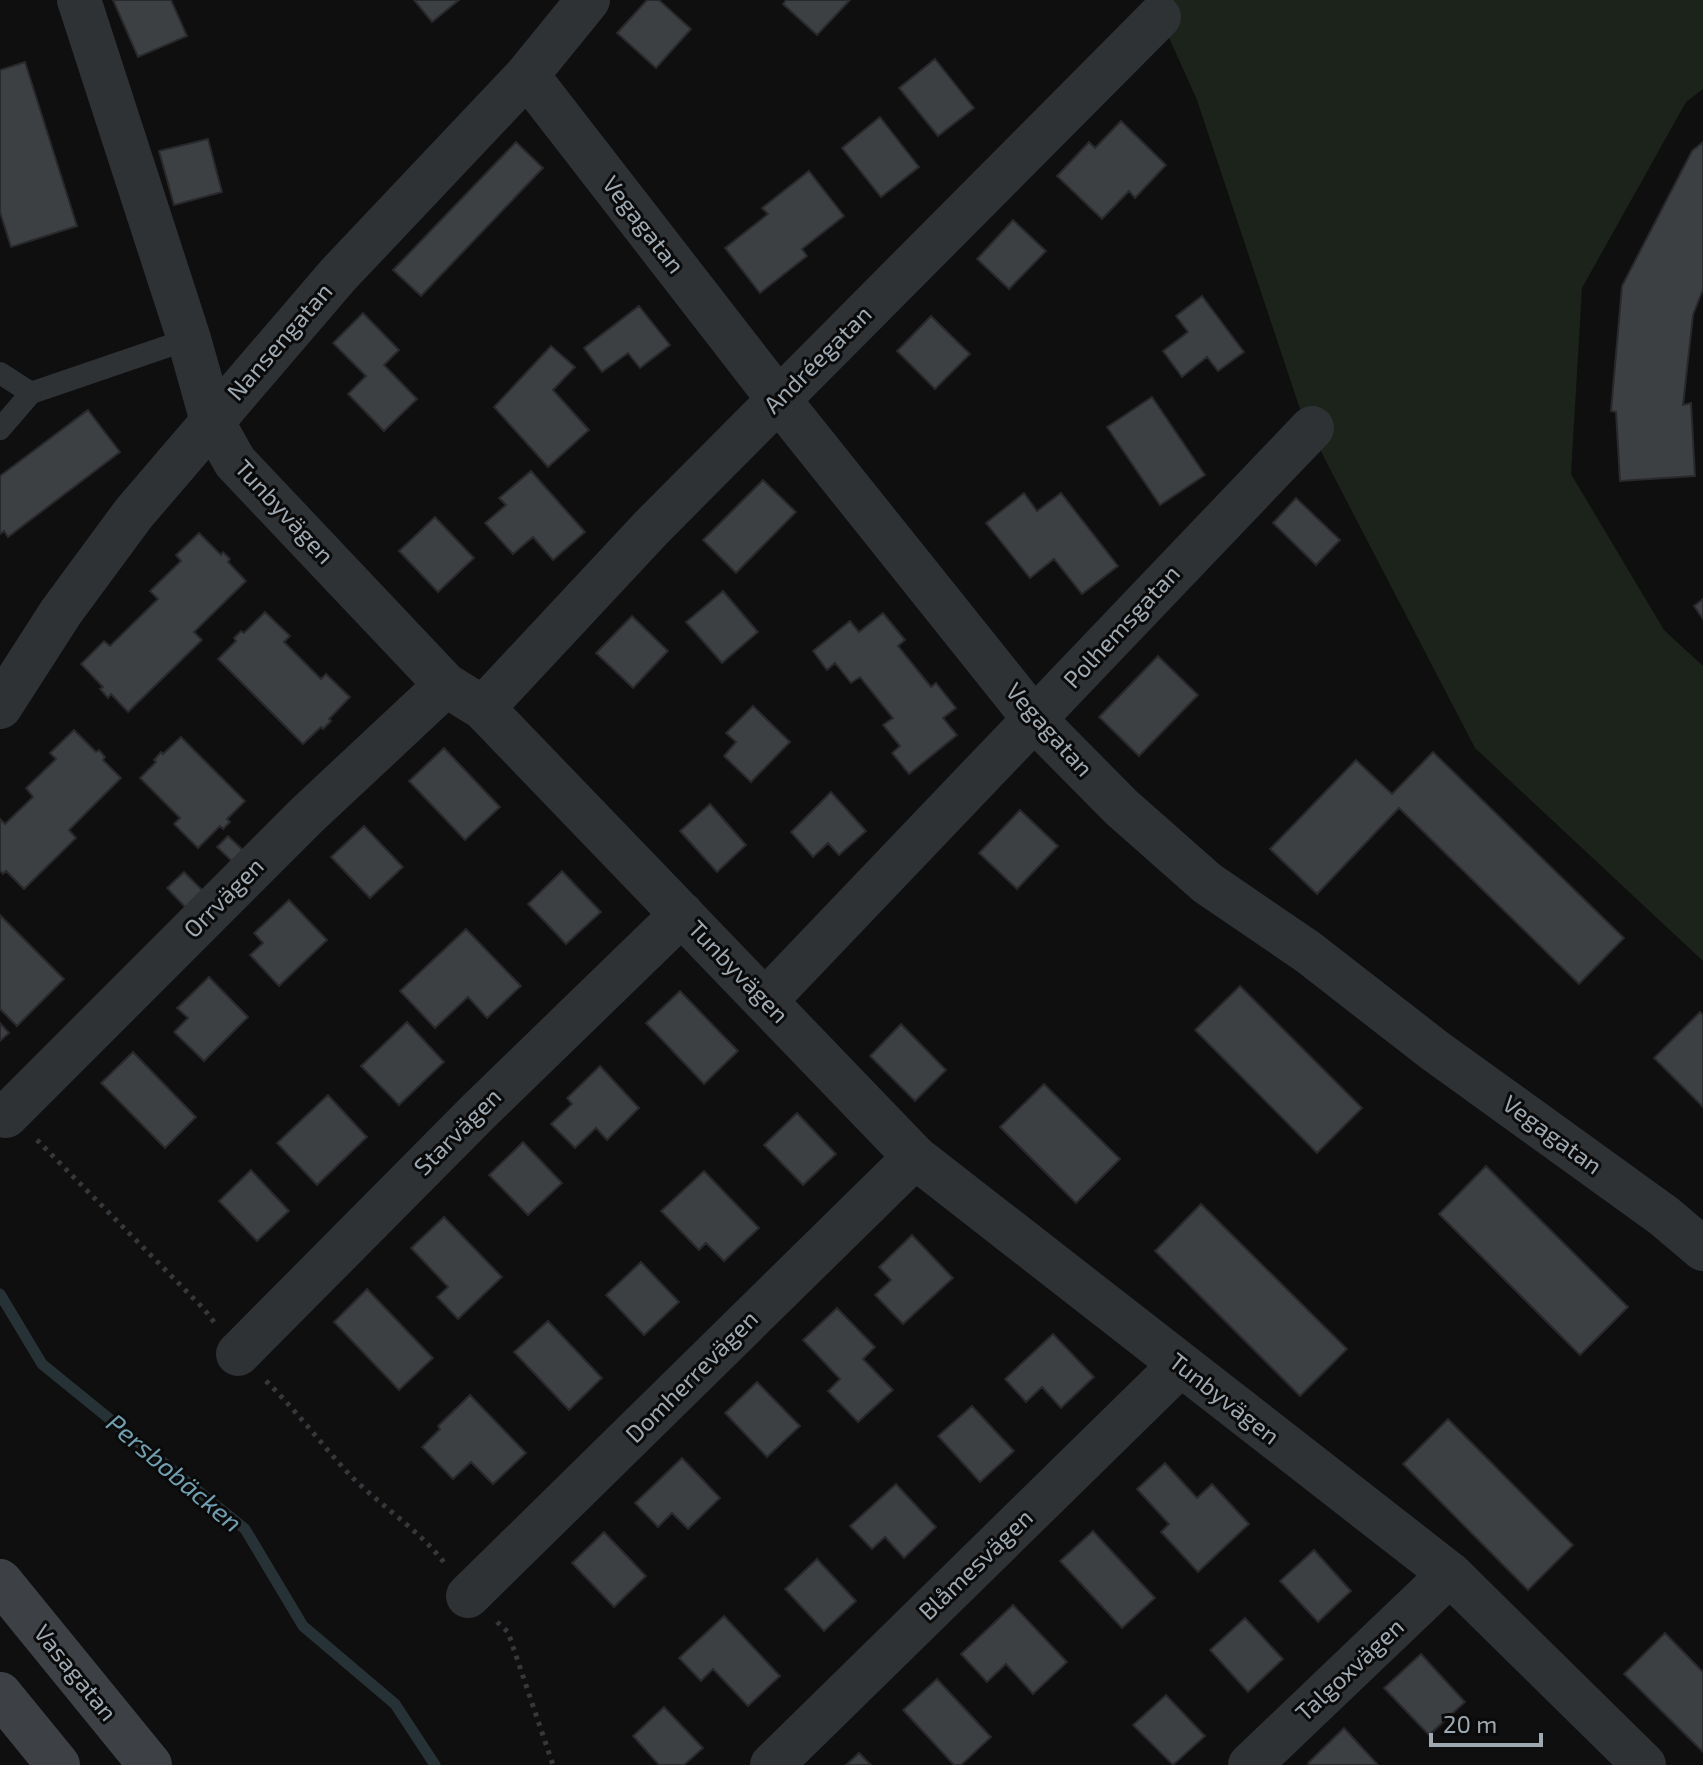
<svg xmlns="http://www.w3.org/2000/svg" width="1703" height="1765" viewBox="0 0 1703 1765" font-family="'Exo 2',sans-serif">
  <style>
    .green { fill: #1b231b }
    .lines { fill: none; stroke-linecap: round; stroke-linejoin: round }
    .stream { stroke: #273236; stroke-width: 11 }
    .building { fill: #3d4043; stroke: #29292c; stroke-width: 2 }
    .path { stroke: #35393c; stroke-width: 5; stroke-dasharray: 4 6; stroke-linecap: butt }
    .lane { stroke: #2f3235; stroke-width: 22 }
    .street { stroke: #2f3235; stroke-width: 44 }
    .secondary { stroke: #3d4146; stroke-width: 44 }
    .labels { text-anchor: middle; stroke-width: 6; stroke-linejoin: round; paint-order: stroke }
    .street-label { font-size: 24px; fill: #9ea9b2; stroke: #0a0a0b }
    .water-label { font-size: 26px; font-style: italic; fill: #72a0b1; stroke: #0a0a0b }
  </style>
  <rect width="100%" height="100%" fill="#0f0f10"/>
  <path class="green" d="M1152,0H1703V89L1686,102L1582,288L1571,474L1664,630L1703,666V961L1475,748L1302,415L1197,100Z"/>
  <g class="lines">
    <path class="stream" d="M0,1294L42,1364L245,1529L303,1626L395,1704L435,1765"/>
  </g>
  <path class="building" d="M113,0H171L187,36L138,57Z
    M414,0H459L432,22Z
    M647,0H659L691,29L656,68L617,33Z
    M786,0H850L817,35L783,4Z
    M935,59L974,108L938,136L899,88Z
    M25,62L77,226L11,247L0,212V70Z
    M880,117L919,167L881,197L842,148Z
    M1121,121L1166,165L1135,198L1129,191L1102,219L1057,176L1089,142L1095,148Z
    M208,139L222,192L174,205L159,151Z
    M516,142L543,168L421,296L393,270Z
    M1703,142V289L1693,315L1683,405L1691,403L1695,476L1620,481L1616,412L1611,411L1622,286L1692,151Z
    M809,171L844,216L802,249L807,256L760,293L725,248L768,214L762,208Z
    M1013,220L1046,251L1009,289L977,259Z
    M1202,296L1244,352L1218,371L1207,357L1182,377L1163,351L1188,332L1176,316Z
    M639,306L670,345L640,368L628,353L602,372L584,348Z
    M363,313L399,350L384,365L417,399L384,431L348,394L366,376L333,343Z
    M931,316L970,354L935,389L897,351Z
    M551,346L575,367L553,390L589,430L548,467L494,407Z
    M1152,397L1205,475L1160,505L1107,427Z
    M88,410L120,452L8,537L4,531L0,534V476Z
    M531,471L585,532L553,560L533,537L513,554L485,523L506,505L499,498Z
    M763,480L796,512L736,573L703,540Z
    M1024,493L1037,511L1061,493L1118,566L1082,594L1054,559L1030,578L986,523Z
    M1296,498L1340,540L1316,565L1273,523Z
    M435,517L474,558L438,592L399,551Z
    M199,533L221,555L223,552L230,559L228,562L246,581L194,632L202,640L128,712L111,694L108,698L100,689L103,687L81,664L104,641L110,646L158,599L150,591L181,561L176,555Z
    M723,591L758,632L722,663L686,622Z
    M1703,599V619L1694,606Z
    M265,612L290,636L284,642L321,679L326,674L350,697L329,719L331,721L323,729L321,727L303,744L218,659L236,641L234,638L241,631L244,633Z
    M883,613L905,640L898,646L931,687L936,683L956,708L943,718L957,735L909,774L892,753L900,746L883,725L893,718L860,677L851,683L835,663L827,670L813,651L850,621L859,632Z
    M632,616L668,651L633,688L596,653Z
    M1158,656L1198,695L1139,756L1099,717Z
    M753,706L790,742L751,782L724,756L736,742L726,733Z
    M74,730L96,752L99,750L105,757L103,760L121,778L69,830L76,838L24,889L6,871L3,874L0,870V819L5,824L33,797L26,788L56,759L50,753Z
    M181,737L245,801L227,819L230,822L223,829L220,826L198,848L174,824L180,818L140,778L156,762L154,760L161,752L163,754Z
    M444,748L500,807L465,840L409,781Z
    M1433,752L1624,938L1579,984L1399,808L1317,894L1270,849L1356,760L1392,794Z
    M831,792L866,831L839,855L828,843L813,857L791,832Z
    M710,804L746,845L717,872L680,831Z
    M1020,810L1058,846L1017,889L979,853Z
    M364,826L403,867L370,898L331,857Z
    M228,836L245,852L234,863L217,847Z
    M562,871L601,912L566,944L528,904Z
    M184,872L206,894L189,911L167,888Z
    M289,900L327,940L279,986L250,955L263,943L254,933Z
    M0,915L64,979L17,1026L0,1009Z
    M466,929L521,986L487,1018L468,997L435,1028L400,991Z
    M209,977L248,1017L204,1061L174,1032L188,1018L177,1008Z
    M1240,986L1362,1108L1317,1153L1195,1030Z
    M680,991L738,1051L704,1084L646,1023Z
    M1700,1012L1703,1015V1107L1654,1058Z
    M407,1022L444,1062L399,1105L361,1066Z
    M0,1023L9,1033L0,1041Z
    M901,1024L946,1070L915,1101L870,1056Z
    M133,1052L196,1117L165,1148L101,1083Z
    M600,1066L639,1108L607,1140L596,1128L575,1148L551,1124L572,1104L567,1098Z
    M1044,1084L1120,1159L1076,1203L1000,1127Z
    M328,1095L367,1137L317,1185L277,1143Z
    M797,1113L836,1154L803,1185L764,1145Z
    M523,1142L562,1183L528,1215L489,1175Z
    M1486,1166L1628,1307L1580,1355L1439,1214Z
    M251,1170L289,1211L257,1241L219,1201Z
    M704,1171L759,1228L724,1261L706,1243L699,1250L661,1211Z
    M1201,1204L1347,1349L1300,1396L1155,1251Z
    M444,1217L502,1277L458,1319L437,1297L448,1287L411,1248Z
    M912,1235L953,1278L903,1324L875,1295L891,1280L879,1267Z
    M641,1262L679,1302L644,1335L606,1295Z
    M367,1289L433,1358L399,1390L334,1322Z
    M837,1308L875,1347L863,1359L893,1390L858,1422L828,1391L840,1379L803,1340Z
    M548,1321L602,1378L569,1410L514,1352Z
    M1053,1334L1094,1377L1061,1408L1042,1387L1026,1402L1005,1379Z
    M757,1382L800,1426L767,1457L725,1413Z
    M470,1395L526,1453L493,1484L471,1462L453,1479L422,1447L440,1429L438,1426Z
    M972,1406L1014,1451L980,1482L938,1436Z
    M1448,1419L1573,1545L1528,1590L1403,1464Z
    M682,1458L720,1498L688,1529L672,1513L658,1527L635,1503Z
    M1165,1463L1197,1498L1212,1484L1249,1524L1198,1572L1161,1532L1169,1524L1137,1489Z
    M896,1484L936,1527L904,1558L885,1537L872,1549L850,1526Z
    M1093,1531L1155,1598L1122,1628L1060,1561Z
    M604,1532L646,1576L614,1607L572,1563Z
    M1314,1550L1351,1591L1318,1622L1280,1581Z
    M817,1559L856,1601L824,1631L785,1589Z
    M1013,1605L1067,1662L1033,1694L1006,1664L987,1682L961,1654Z
    M724,1616L780,1676L748,1706L713,1669L701,1681L679,1658Z
    M1245,1618L1283,1659L1248,1692L1210,1650Z
    M1665,1633L1703,1672V1752L1624,1674Z
    M1421,1654L1465,1702L1429,1735L1384,1688Z
    M937,1679L991,1737L961,1765H954L903,1710Z
    M1166,1695L1205,1736L1173,1765L1133,1725Z
    M664,1707L703,1748L684,1765H659L633,1736Z
    M1344,1728L1378,1765H1310L1308,1763Z
    M859,1753L871,1765H846Z"/>
  <g class="lines">
    <path class="path" d="M37,1140L204,1309L214,1322
      M266,1381C296,1410 321,1444 349,1474C379,1505 421,1531 445,1564
      M497,1622L508,1632L553,1765"/>
    <path class="lane" d="M0,373L31,393L189,339
      M0,429L31,393"/>
    <path class="street" d="M79,0L189,339L212,421L235,462L446,685L483,708L915,1157L1450,1574L1644,1765
      M527,75L779,400L1035,720L1121,807L1207,883L1308,952L1434,1050L1664,1216L1703,1249
      M0,707L61,612L134,513L338,275L527,75L588,0
      M483,708L652,527L1159,17
      M766,1000L1312,428
      M6,1116L306,816L446,685
      M238,1354L478,1112L682,914
      M468,1596L915,1157
      M772,1765L1180,1365
      M1250,1765L1450,1574"/>
    <path class="secondary" d="M0,1581L150,1765
      M0,1694L58,1765"/>
  </g>
  <g class="labels">
    <g class="street-label">
      <text transform="translate(643 225) rotate(52)" y="8">Vegagatan</text>
      <text transform="translate(280 342) rotate(-49)" y="8">Nansengatan</text>
      <text transform="translate(818 360) rotate(-45)" y="8">Andréegatan</text>
      <text transform="translate(284 512) rotate(47)" y="8">Tunbyvägen</text>
      <text transform="translate(1122 627) rotate(-47)" y="8">Polhemsgatan</text>
      <text transform="translate(1049 730) rotate(48)" y="8">Vegagatan</text>
      <text transform="translate(224 898) rotate(-45)" y="8">Orrvägen</text>
      <text transform="translate(738 972) rotate(46)" y="8">Tunbyvägen</text>
      <text transform="translate(458 1132) rotate(-45)" y="8">Starvägen</text>
      <text transform="translate(1552 1135) rotate(36)" y="8">Vegagatan</text>
      <text transform="translate(692 1377) rotate(-45)" y="8">Domherrevägen</text>
      <text transform="translate(1224 1399) rotate(38)" y="8">Tunbyvägen</text>
      <text transform="translate(976 1565) rotate(-44)" y="8">Blåmesvägen</text>
      <text transform="translate(1350 1670) rotate(-43)" y="8">Talgoxvägen</text>
      <text transform="translate(75 1673) rotate(51)" y="8">Vasagatan</text>
    </g>
    <g class="water-label">
      <text transform="translate(174 1473) rotate(40)" y="9">Persbobäcken</text>
    </g>
  </g>
  <path d="M1431 1733v12h110v-12" fill="none" stroke="#9ea9b2" stroke-width="4"/>
  <text x="1443" y="1733" font-size="24" fill="#9ea9b2" stroke="#0a0a0b" stroke-width="6" paint-order="stroke">20 m</text>
</svg>
